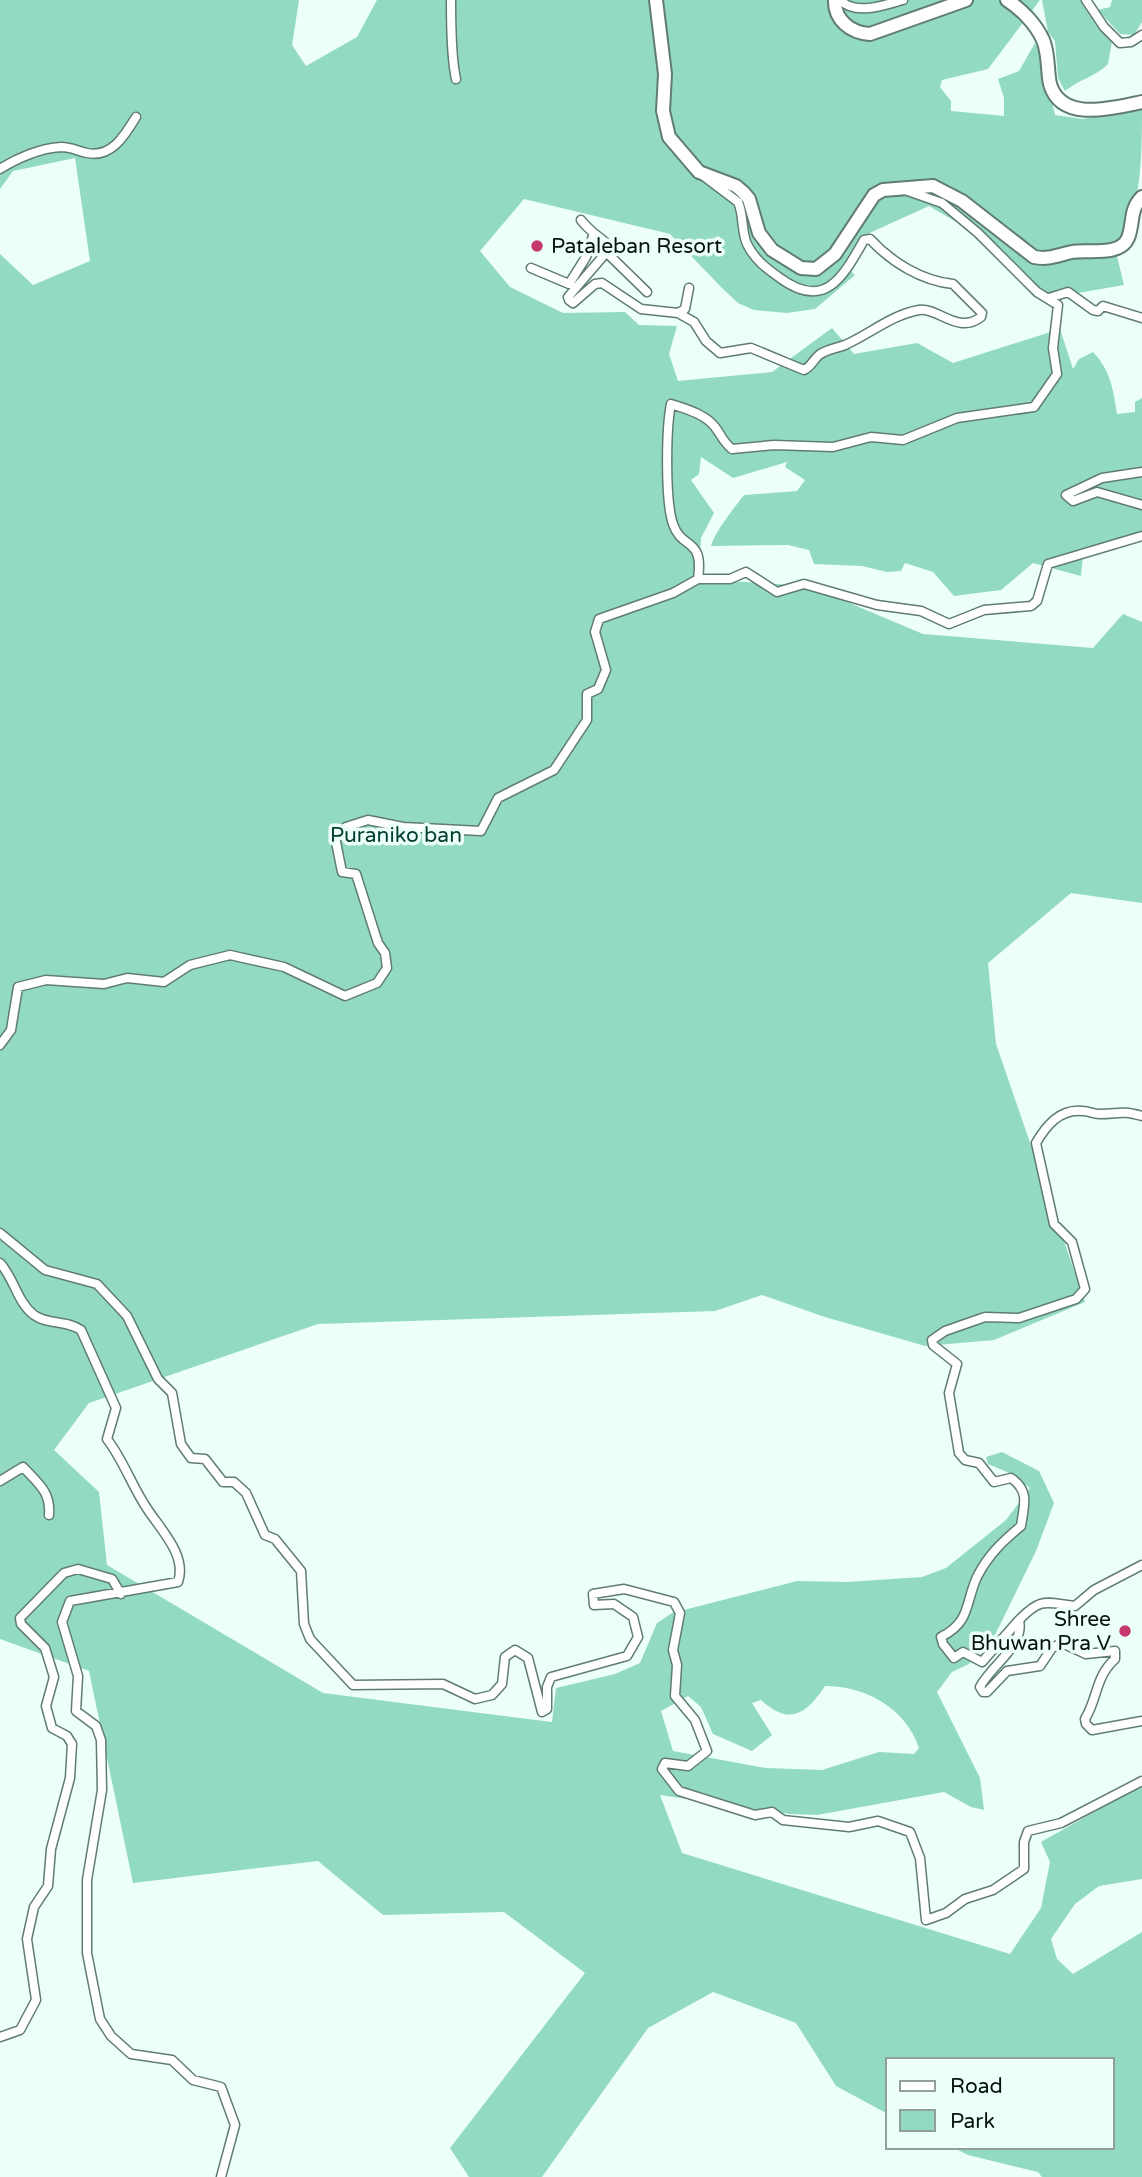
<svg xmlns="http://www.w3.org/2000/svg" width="1142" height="2177" viewBox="0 0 1142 2177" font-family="'Varela Round',sans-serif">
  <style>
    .green { fill: #93dac4; fill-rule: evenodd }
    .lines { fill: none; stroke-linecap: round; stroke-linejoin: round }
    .minor-casing { stroke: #607c73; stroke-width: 11 }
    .trunk-casing { stroke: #607c73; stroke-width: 16 }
    .minor { stroke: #fff; stroke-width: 8 }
    .trunk { stroke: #fff; stroke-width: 12 }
    .poi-dot { fill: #c5396e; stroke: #ecfff8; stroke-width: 2.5 }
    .labels { text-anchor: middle; stroke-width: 7; stroke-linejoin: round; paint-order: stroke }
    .poi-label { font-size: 21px; fill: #08120f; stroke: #ecfff8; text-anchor: start }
    .park-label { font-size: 21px; fill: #003c2f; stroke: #ecfff8 }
  </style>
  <rect width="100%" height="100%" fill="#ecfff8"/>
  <path class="green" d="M0,0H299L292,45L306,66L357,37L377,0H1040L988,69L942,80L940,87L951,101V111L1004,116V98L998,79L1019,71L1035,43L1041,55L1055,115L1083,119L1142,108C1142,151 1142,220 1115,248L1124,285L1049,298L982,237L929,206L863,236L845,266L855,275L815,309L787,313L754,310L738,303L722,288L670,234L524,199L480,251L510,287L563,313L625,312L639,325L677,326L669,354L678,381L772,372L832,328L854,354L917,343L953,363L1060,329L1073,369L1079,359L1093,352C1111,371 1113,389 1117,414L1135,412V402L1142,398V536L1083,555L1081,576L1033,563L1001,590L954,596L933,572L905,563L901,571L887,572L862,566L814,564L809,550L788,545L711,546C714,533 734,508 744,495L797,491L805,480L785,467L787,462L733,478L701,457L699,474L691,480L714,513L701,538L698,579L809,586L923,634L1093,648L1123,614L1142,622V903L1071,893L988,963L996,1044L1085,1302L994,1340L925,1346L825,1317L762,1295L715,1311L318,1324L89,1403L54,1450L99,1492L107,1565L323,1693L552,1722L556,1688L615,1674L640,1663L657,1623L672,1613L797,1581L847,1582L922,1577L946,1568L1006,1520L1030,1488L1007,1472L988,1464L986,1457L1002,1452L1039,1471L1054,1503L1036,1551L996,1633L969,1664L952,1672L937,1692L980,1778L984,1810L971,1807L944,1792L817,1815L790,1814L660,1795L682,1853L1010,1954L1041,1908L1050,1862L1041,1842L1142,1785V1879L1099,1886L1075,1904L1051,1939L1057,1959L1073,1974L1142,1932V2177H1042L1038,2172L968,2155L952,2147H1112V2060H888V2114L836,2086L796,2023L713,1992L648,2028L542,2177H469L450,2148L585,1973L504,1912L383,1915L318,1861L133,1883L89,1671L0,1639V254L33,285L90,261L75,158L13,171L0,189ZM825,1686C865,1686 906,1708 919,1748L914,1754L879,1752L822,1770L766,1768L673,1751L661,1711L688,1696L701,1707L713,1734L752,1751L772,1735L752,1703L761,1700C789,1725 805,1716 825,1686Z
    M1042,0H1082L1112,41L1108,64C1095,77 1080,79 1065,91L1058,78L1055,41L1048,32Z
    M1112,0H1142V22L1134,35L1120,34L1098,10L1110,7Z"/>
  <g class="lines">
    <defs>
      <path id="minor" d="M451,0C451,23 451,57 456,79
        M840,0C856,16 884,5 903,0
        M1086,0L1104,27L1120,43L1131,42L1142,35
        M0,169C17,158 41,148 61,147C71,147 78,151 87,153C112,158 125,135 136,117
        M581,220C590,232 600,237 611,247L568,297L569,300L573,303L595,284L602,283L641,309L678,313L694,322L706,341L720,353L751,348L804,370C812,366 813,360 819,355C825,350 837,348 845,345C870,334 891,315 919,310C938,307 958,335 981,317L982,313L953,284C922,281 891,262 870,239L864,240C843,277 825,311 780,278C767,269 754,259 747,244C741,231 744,215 738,202L701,174
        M608,254L647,292
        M531,268L569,284L586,257L593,236
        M1049,298L1068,292L1093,310L1098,311L1103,306L1142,318
        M678,313L685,309L689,288
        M1142,472L1102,478L1066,495L1073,501L1097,492L1142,505
        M698,579C704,536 682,551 673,524C665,501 666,429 671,404C686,409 705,414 715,427C722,436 723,442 732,449L774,445L833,447L871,437L903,440L957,418L1034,407L1057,374L1053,348L1058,305L1037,292L978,233L942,203L902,189
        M698,579H730L746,572L777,592L804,584L877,605L921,611L949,624L984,610L1031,606L1037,601L1048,564L1142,536
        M0,1045L11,1030L18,987L46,980L104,984L127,978L164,982L190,965L230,955L284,967L345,996L377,983L387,968L385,953L378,943L356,874L342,872L335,837L346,827L368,820L403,827L481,831L498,798L554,770L587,720V694L598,689L606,670L595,632L599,619L673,593L698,579
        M0,1233L45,1270L97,1284L127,1316L158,1379L172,1393L181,1444L191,1458L205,1459L223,1482H234L246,1493L265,1535L275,1539L301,1571L304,1624L310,1639L353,1685L443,1684L475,1699L492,1695L502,1684L505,1657L515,1650L528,1658L542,1712L547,1709V1687L551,1677L627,1656L638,1637L633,1617L614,1604L594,1605L593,1594L624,1589L674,1602L680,1613L673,1650L677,1665L675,1696L695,1720L707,1751L688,1766L665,1763L662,1769L679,1791L755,1815L772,1812L783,1820L849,1827L878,1821L910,1832L920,1858L926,1920L946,1913L965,1899L993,1890L1024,1869V1842L1028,1831L1061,1823L1142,1781
        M0,1263C14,1278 17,1302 34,1315C48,1325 67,1320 81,1330L116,1408L107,1439C124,1461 132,1487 148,1510C162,1531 187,1556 178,1582L70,1601L62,1622L78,1676L76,1711L96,1726L101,1740L102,1790L87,1880V1953L100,2019L111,2036L131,2054L172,2060L193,2080L221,2087L235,2125L221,2177
        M0,1481L23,1467C38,1483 51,1492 49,1515
        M1142,1565L1094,1590L1075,1606C1047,1603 1042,1596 1019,1620C1025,1646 991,1665 980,1687L983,1692H987L1007,1671L1040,1666L1052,1648L1062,1643L1086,1654L1115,1651V1659C1095,1677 1098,1698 1085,1719L1086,1724L1092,1730L1142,1721
        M1019,1620L982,1662L963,1652L954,1658L943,1644L941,1637C971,1622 965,1603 977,1577C988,1555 1002,1542 1021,1526C1024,1505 1030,1491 1011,1478L994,1482L979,1463L965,1460L959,1453L949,1393L957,1364L933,1345L932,1340L945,1331L985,1317L1019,1318L1076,1299L1085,1289L1072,1242L1054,1224L1036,1143C1046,1126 1060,1108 1083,1111C1089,1111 1093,1114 1099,1114C1120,1114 1120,1110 1142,1116
        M0,2037L20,2030L36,2000L27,1939L34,1907L48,1886L51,1849L70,1778L72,1744L67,1736L52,1728L46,1706L54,1677L45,1648L21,1624L20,1618L64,1573L78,1569L112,1579L121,1594"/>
      <path id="trunk" d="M656,0L665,74L663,111L669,137L699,172L736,186L743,192L749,199L759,233L772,250L801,268L816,269L835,254L874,195L883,190L933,186L962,201L1034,257C1049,260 1058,255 1072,252C1087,249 1120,257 1128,238C1134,223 1129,210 1142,197
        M835,0C834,20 851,33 870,34L966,0
        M1007,0C1021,9 1036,24 1043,40C1049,54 1047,70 1050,84C1061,123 1113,108 1142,102"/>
    </defs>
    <use href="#minor" class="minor-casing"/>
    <use href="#trunk" class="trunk-casing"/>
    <use href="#minor" class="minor"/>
    <use href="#trunk" class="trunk"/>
  </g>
  <g class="poi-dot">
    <circle cx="537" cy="246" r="7"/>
    <circle cx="1125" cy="1631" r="7"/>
  </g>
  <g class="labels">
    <g class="poi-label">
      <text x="551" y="253">Pataleban Resort</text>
      <text x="1111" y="1626" text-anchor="end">Shree<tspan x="1111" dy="24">Bhuwan Pra V</tspan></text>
    </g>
    <g class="park-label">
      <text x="396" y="842">Puraniko ban</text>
    </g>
  </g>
  <rect x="886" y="2058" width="228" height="91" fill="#ecfff8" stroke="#91a09b" stroke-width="2"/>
  <rect x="900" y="2081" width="35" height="10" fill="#ffffff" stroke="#91a09b" stroke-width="2"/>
  <text x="950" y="2093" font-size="21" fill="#08120f">Road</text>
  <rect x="900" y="2110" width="35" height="21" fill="#93dac4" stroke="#91a09b" stroke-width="2"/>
  <text x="950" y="2128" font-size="21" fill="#08120f">Park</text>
</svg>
